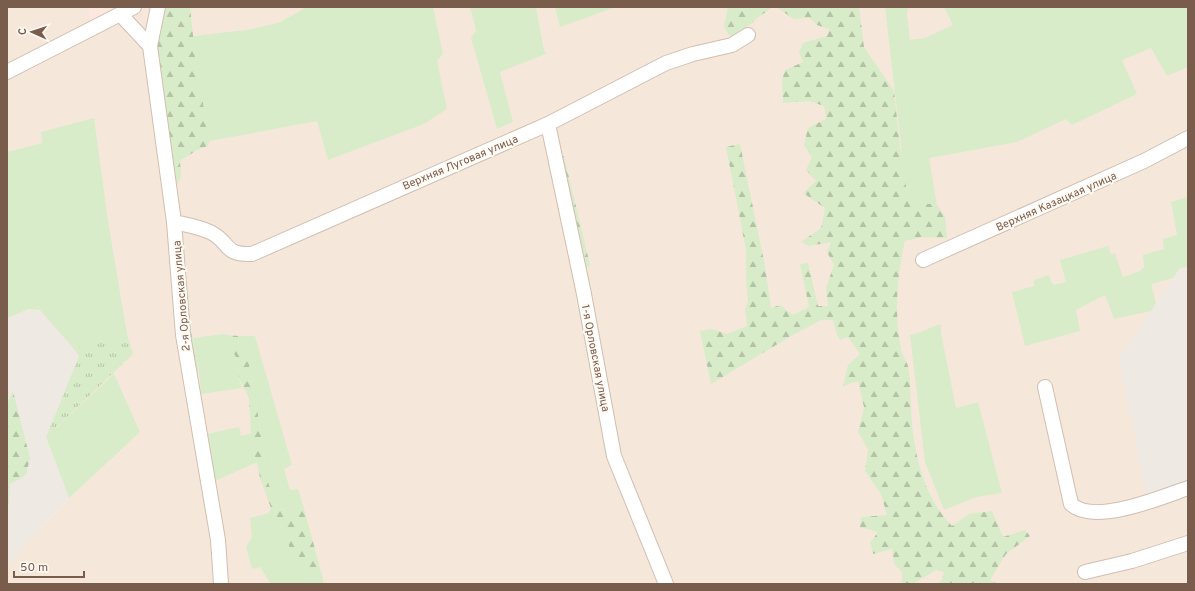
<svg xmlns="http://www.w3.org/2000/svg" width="1195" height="591" viewBox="0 0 1195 591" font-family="Overpass,sans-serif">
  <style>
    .residential { fill: #f5e8da }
    .commercial { fill: #fde8e0 }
    .industrial { fill: #efe9e4 }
    .grass { fill: url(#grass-tufts) }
    .forest { fill: url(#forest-firs) }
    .garden { fill: #d8ecc9 }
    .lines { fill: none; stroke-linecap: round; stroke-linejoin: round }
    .minor-casing { stroke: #d1beb0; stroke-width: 16 }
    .minor { stroke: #fff; stroke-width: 14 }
    .labels { text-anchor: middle; stroke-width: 4; stroke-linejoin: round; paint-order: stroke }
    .street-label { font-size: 11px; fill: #7a5c4d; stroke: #fffaf3 }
  </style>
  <defs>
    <pattern id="grass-tufts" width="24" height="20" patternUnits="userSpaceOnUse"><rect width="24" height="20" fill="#d8ecc9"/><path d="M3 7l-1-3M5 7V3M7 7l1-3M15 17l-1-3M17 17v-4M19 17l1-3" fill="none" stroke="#b4c2a5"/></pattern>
    <pattern id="forest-firs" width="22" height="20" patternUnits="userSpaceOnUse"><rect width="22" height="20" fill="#d8ecc9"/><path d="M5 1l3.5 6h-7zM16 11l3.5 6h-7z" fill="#b4c2a5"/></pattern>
  </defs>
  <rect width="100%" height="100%" fill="#fdf6ec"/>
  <path class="residential" d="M7,7H1188V584H7V565L69,498L46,437L79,356L29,309L7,318Z"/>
  <path class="commercial" d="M88,7H118L95,22L91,21Z"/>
  <path class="industrial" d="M1188,267V484L1146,493L1119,359L1180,268Z
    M29,309L40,310L79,356L46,437L69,498L7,565V318Z"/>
  <path class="grass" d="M127,334L133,354L46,437L79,356L73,348Z"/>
  <path class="forest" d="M162,7H190L196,64L210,141L208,146L197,150L180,161L181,176L178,184L174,177L157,43Z
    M728,7H773C758,16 747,29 731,38L724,27Z
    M776,7H859L864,47L894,91L900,147L917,202L937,205L945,216L947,238L922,237L905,241C897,274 894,315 901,349C902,355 906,360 908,366C911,379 910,395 911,408C913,450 922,495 952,526L969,514L992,511L1003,537L1025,530L1030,536L1006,554L990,580L998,584H938L942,580L944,572L936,570L913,584H902V572L894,564L892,549L873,554L870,543L878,532L860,527L861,517L887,515L881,494L865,471L868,449L858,432L864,407L858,381L843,386L848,365L860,354L848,337L840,340L836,332L833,320H821L791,336L711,384L700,331L712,329L727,334L747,326L745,309L748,303L746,278V250L726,147L740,144L765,266L771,308L780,305L793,315L809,307L800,264L808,263L818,306H828L826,288L834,265L827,252L831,242L809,246L801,242L821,228L825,208L803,193L816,181L806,170L812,157L804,145L808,128L826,119L824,106L809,101L783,103L782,80L785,70L803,62L799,52L803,43L827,36L829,29L817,25L809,18L794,19Z
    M564,156L590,265L587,268L583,260L558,157Z
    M185,289L188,292L191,332L198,360V375L193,373Z
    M227,335L238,336L239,348L249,364L256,400L267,479L277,506L271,508L260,478L257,462L252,449L249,398L238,376L236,358L229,345Z
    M13,391L30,458L26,475L10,484L9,505H7V404Z
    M303,505L322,575L311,579L298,556H293L274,511Z"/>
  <path class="garden" d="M307,7H433L443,54L437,61L447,109L424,124L328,160L317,121L210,141L196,64L193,36L247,30L278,23Z
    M470,7H536L543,46L546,54L500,72L513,122L497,129L471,38L476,30Z
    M555,7H616L560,27Z
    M885,7H908L907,15L910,40L925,38L953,25L944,7H1186L1188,12V67L1167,76L1151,48L1122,60L1137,94L1072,125L1066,119L1017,142L929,158L937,205L917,202L906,187Z
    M94,118L108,221L127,334L73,348L40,310L29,309L7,318V152L42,143L41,132Z
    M1188,197V267L1180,268L1173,278L1151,284L1156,303L1151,311L1114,319L1105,295L1076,310L1080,331L1025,346L1012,292L1034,286V280L1049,275L1053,285L1066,282L1060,260L1108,246L1111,255L1115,253L1123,277L1140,271L1144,267L1143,255L1164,249L1163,239L1177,235L1171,202Z
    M941,324V333L956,408L978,402L1002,493L976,497L944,510L925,462L910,335C922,333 930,327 941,324Z
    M223,334L227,335C229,344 234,351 236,359C238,369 238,378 242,388L201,394L198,360L193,338Z
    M238,336H255L292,465L284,469L290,490L298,489L303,505L274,511L293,556H298L311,579L322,575L324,584H271L260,567L252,569L246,547L252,537L250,518L269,513L271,508L277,506L267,479L256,400L249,364L239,348Z
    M114,374L140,432L69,498L46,437Z
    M239,427L241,436L252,433V449L257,462L215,481L207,434Z"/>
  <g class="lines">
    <defs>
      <path id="minor" d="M158,7L150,46L174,222L183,335L218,540L221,584
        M121,15L150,46
        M7,72L134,7
        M548,124L584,294L614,456L666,584
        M174,222C187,225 199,227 210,232C231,242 222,255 252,254L548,124L666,63L693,54L732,45L748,35
        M923,260L1144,161L1188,138
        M1045,387L1071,504C1094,526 1162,497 1188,488
        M1085,572L1132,561L1188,543"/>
    </defs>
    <use href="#minor" class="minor-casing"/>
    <use href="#minor" class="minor"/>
  </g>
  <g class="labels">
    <g class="street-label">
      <text transform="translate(460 162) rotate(-23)" y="4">Верхняя Луговая улица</text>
      <text transform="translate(1056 201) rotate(-24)" y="4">Верхняя Казацкая улица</text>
      <text transform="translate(181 296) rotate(-95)" y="4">2-я Орловская улица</text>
      <text transform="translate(596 358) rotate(79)" y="4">1-я Орловская улица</text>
    </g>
  </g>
  <rect width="1195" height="591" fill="none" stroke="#7a5c4d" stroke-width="16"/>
  <g transform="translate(32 32) rotate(273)" stroke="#fffaf3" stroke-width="3" paint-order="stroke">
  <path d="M0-3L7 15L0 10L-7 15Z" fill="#7a5c4d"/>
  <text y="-6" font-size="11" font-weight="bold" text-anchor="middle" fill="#7a5c4d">С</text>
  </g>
  <path d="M14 571v6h70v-6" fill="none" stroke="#7a5c4d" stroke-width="2"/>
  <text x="20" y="571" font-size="12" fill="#7a5c4d" stroke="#fffaf3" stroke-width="3" paint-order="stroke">50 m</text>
</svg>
